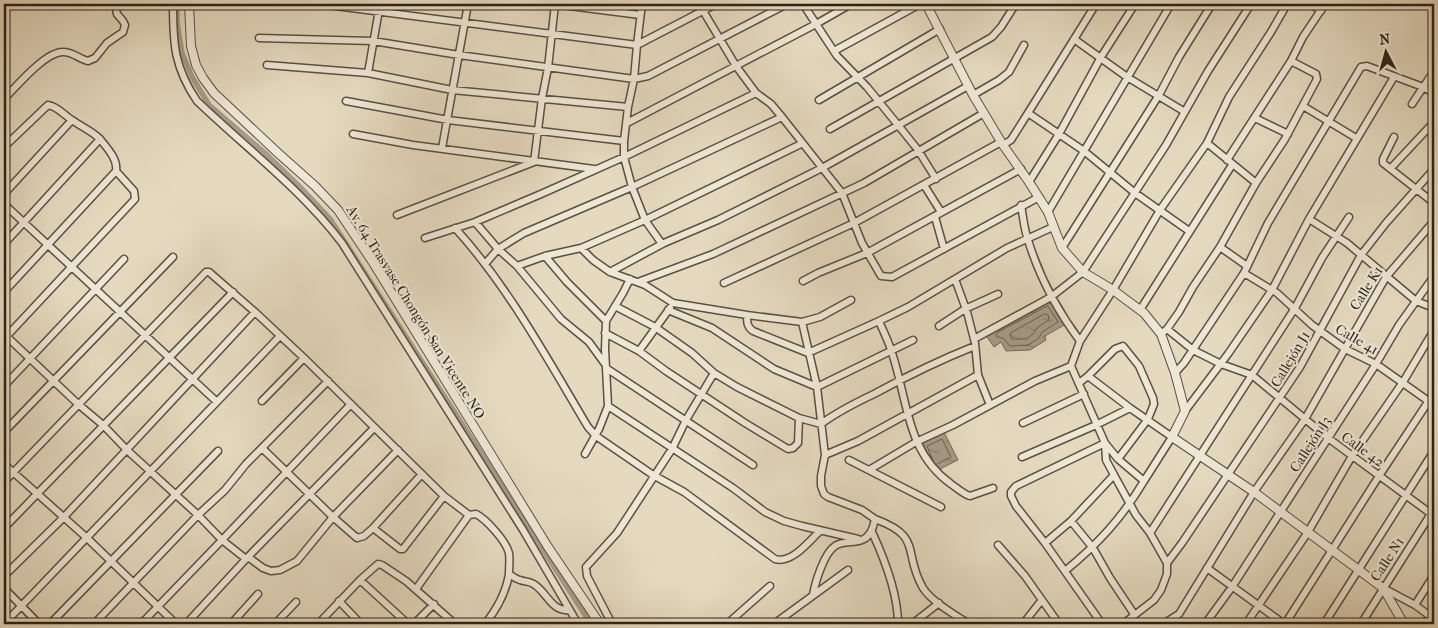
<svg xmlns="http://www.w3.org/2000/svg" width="1438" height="628" viewBox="0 0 1438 628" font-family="'IM FELL French Canon',serif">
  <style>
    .water { fill: url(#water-ripples); stroke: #756b5a }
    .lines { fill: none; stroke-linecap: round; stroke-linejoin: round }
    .shore { stroke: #695e4f; stroke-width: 1 }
    .canal { stroke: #a69b87; stroke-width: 5.5 }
    .minor-casing { stroke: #5a5041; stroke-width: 9 }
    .tertiary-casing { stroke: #5a5041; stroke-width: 10 }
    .minor { stroke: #eee7d6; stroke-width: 6 }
    .tertiary { stroke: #eee7d6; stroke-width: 8 }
    .labels { text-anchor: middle; stroke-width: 4.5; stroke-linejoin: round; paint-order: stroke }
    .street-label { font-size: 14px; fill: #2c2217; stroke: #eee7d6 }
  </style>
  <defs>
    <pattern id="water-ripples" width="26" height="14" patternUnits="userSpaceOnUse" patternTransform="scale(1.25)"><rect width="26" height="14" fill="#a69b87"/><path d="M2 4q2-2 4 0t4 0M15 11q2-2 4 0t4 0" fill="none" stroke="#877e6d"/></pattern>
  </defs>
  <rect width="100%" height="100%" fill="#e5dac0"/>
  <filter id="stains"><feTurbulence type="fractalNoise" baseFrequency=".004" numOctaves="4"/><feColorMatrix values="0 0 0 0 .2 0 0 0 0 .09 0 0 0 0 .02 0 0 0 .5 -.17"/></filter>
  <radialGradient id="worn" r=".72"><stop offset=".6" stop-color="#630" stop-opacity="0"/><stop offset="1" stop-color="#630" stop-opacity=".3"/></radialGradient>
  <path class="water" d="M1051,299L1066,324L1045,336L1046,340L1030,350L1006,351L1001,342L994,347L985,334Z
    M944,432L958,460L934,472L919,445L927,439Z"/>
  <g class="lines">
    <path class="shore" d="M1048,306L1058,322L1042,332L1039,338L1028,345L1010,346L1004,339L996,336L997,333Z
      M1045,314L1048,315L1049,320L1038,327L1033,334L1026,339H1012L1010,335L1011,333Z
      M933,460L927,446L942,439L951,457L937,464"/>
    <path class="canal" d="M177,4V23L182,53L192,77L209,105L265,153L298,185L330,219L591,624"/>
    <defs>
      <path id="minor" d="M173,4C173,44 174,67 197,101C246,148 301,189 342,243L523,530L578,624
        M320,4L637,45L634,79L628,107L624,141V157L632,187L645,220L662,244
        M554,4L640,15
        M699,4L736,66L756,93L771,104L782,117L842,193L862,243L881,276L892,277L1039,197
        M803,4L837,56L867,87L898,125L918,150L936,179
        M1311,4L1321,11
        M259,38L373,41L459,55L634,79L648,76L787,4
        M1074,39L1127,77L1185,112
        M637,45L716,4
        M637,45L642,4
        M834,51L920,4
        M267,65L368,73L452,90L628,107
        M368,73L380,4
        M973,95L999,80L1009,72L1024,45
        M4,99C16,87 44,53 62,52C72,51 79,59 88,61L95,58L107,43L123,32L125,25L123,21L117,14L115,4
        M819,100L940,29
        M346,101L448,120L624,141
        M1412,104L1434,71
        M1303,106L1356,138
        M1028,113L1084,151L1135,193L1189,231
        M1255,118L1288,134
        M627,123L816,24L851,4
        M830,129L992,37L1001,27L1015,5
        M353,134L413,145L594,169
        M1394,137L1383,159V163L1434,203
        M1207,143L1256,183
        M1003,145L1011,140L1028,113L1096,4
        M4,147L48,105C57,106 64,115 72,120C82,127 92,131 100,139L4,244
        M442,148L468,4
        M1227,160L1291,61L1303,37L1325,4
        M1391,168L1434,122
        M1029,182L1059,134L1101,57L1135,4
        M924,185L941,212
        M4,194L72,120
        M4,204L217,402
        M1021,205C1023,216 1024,229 1028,240C1039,276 1057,310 1080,341
        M1048,212L1171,4
        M397,215L534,162L542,98L548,68L555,4
        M935,217L944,249
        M1309,219L1394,77
        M475,222L498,249L517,266L561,319L589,342L605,364
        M455,228C508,286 548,360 588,427L596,436L653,475L684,492L775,559C792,564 809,541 820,531
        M425,238L475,222L541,194L624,157L756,93
        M1220,247L1247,266
        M581,248L593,260L610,272L645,285L673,303L747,315L802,322L820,317L851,300
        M1062,248L1159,95L1179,57L1212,4
        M545,256L567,282L606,321
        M485,264L498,249L524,233L632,187L782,117
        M517,266L545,256L581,248L645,220L801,144
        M610,272L664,243L718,220L822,168L968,86
        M1244,273L1277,293L1312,325L1345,349L1376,364L1434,405
        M955,279L967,312L975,343L978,375L990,405
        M803,281L818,273L867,253L1021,169
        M638,282L713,254L864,183L984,113
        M724,283L854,223L1001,142
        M4,292L116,171
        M615,306L655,327L692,353L714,373L737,387L799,418L821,424C837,412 855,403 874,394C907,376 940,360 975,346
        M668,310L712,328L774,369L817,387L825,455L821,476V486L824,494L828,497L862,510L875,519C874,523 873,529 870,533C863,546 845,539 835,546C824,553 815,583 813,595
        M1140,310L1232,165
        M747,315C747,322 747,327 753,331L808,353L879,321C883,331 888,340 891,350C908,398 905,451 951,484C957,488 963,494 970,496L993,488
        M879,321L908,307L1007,248L1053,227
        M802,322L817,387L913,340
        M939,326L965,309L998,294
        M1167,329L1179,312L1193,287L1220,247L1256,183L1285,139L1317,79L1316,74L1291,61
        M605,333L639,351L666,371L745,423L788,449L793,448L798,443L799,418
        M4,334L78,404L103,425L128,451L198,515L222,540L351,404
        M1161,334L1167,329L1193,350L1221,364L1252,375L1328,438L1434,516
        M5,338L135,199L134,191L116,171C118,159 107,148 100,139
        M974,339L1051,297L1083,272L1166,145L1208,71L1251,4
        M639,351L670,308
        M1071,366L1080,341L1113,290L1160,210L1207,143L1229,97L1271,32L1287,4
        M606,368L753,465
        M1175,373L1184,363L1244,273L1268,223L1361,67L1367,66L1423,87L1434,93
        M1088,376L1115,349L1123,346L1139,366L1153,398L1154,404L1148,419L1118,459
        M1079,383L1088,376L1130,408L1172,437L1144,481L1118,459L1105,443L1016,486L1011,492V496L1016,506L1045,543L1102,624
        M4,386L124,259
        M262,401L304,358
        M608,406L733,488L765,512L784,521L802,526L858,539
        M1185,411L1228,354L1272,290L1309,219L1347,243L1416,301L1434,308
        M1023,423L1084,394
        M4,432L173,257
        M262,448L333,517L357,538L364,536L373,528L422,474
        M585,454L599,429L608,406L605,349L606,321L623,293L630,279
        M825,455L858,441L978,375
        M1022,457L1096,425L1130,408
        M849,460L941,507
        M4,464L87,538L176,624
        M869,470L916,442L953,425L1035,381L1071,366L1105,443L1106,460L1114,475L1071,521L1045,543
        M1114,475L1136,515L1150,533L1167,563V574L1161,590L1154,600L1123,624
        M4,482L206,272H209L255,312L304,358L444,496L469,515
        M875,519C924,537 902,552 923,588C931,601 955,615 969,624
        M1071,521L1093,548L1110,578L1134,614
        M4,528L233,292
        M373,528L400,549H403L444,496
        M872,532C885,560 898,593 898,624
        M1150,533L1295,308L1322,258L1349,217
        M998,545L1025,576L1059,624
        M248,557L263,568L271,571L280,570L297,561L333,517L398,450
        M1167,563L1182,543L1300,367L1361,255L1386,223L1434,169
        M1207,568L1284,624
        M1065,571C1098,544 1122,518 1144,481
        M4,576L63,518L255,312
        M360,580L408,624
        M4,588L39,624
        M1383,588L1415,605L1434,619
        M416,589L469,515L476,514C486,519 506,541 509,553C510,560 509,567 509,574C512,576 516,579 520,580C525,582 530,581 535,585C547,593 552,612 569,610
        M339,601L361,624
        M1415,605L1434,575
        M4,624L280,336
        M50,624L218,451
        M94,624L198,515L225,490L246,464L328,381
        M141,624L222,540L246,559
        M186,624L246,559L374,428
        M231,624L258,594
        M275,624L296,602
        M318,624L360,580L378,564L382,565L406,581L455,624
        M414,624L434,604
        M485,624C497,609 506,593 509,574
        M612,624L587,576L586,567L617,533L672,449L686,420L714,373
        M727,624L770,586
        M774,624L848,570
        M912,624L939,603
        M1023,624L1041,601
        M1163,624L1179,614L1254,492L1305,419L1386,277L1434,221
        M1205,624L1232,587L1376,364L1399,325L1434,276
        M1246,624L1308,532L1352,456L1403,382L1434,330
        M1285,624L1379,476L1434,393
        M1324,624L1434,451
        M1361,624L1434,509"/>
      <path id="tertiary" d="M189,4L191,46L196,65L203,78L214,93L278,153L315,186L338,210L372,261L548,547L600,624
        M926,4L973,95L1003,145L1029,182L1048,212L1062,248L1083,272L1113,290L1144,313L1161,334L1175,373L1185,411L1172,437L1254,492L1383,588L1404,624"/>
    </defs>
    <use href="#minor" class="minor-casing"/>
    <use href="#tertiary" class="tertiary-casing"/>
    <use href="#minor" class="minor"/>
    <use href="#tertiary" class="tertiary"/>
  </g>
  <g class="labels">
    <g class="street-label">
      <text transform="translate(1366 288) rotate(-58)" y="5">Calle K1</text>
      <text transform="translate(416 312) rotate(58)" y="5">Av. 64 Trasvase Chongón-San Vicente NO</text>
      <text transform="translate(1357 339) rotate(30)" y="5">Calle 41</text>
      <text transform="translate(1290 359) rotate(-59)" y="5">Callejón J1</text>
      <text transform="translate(1310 444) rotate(-57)" y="5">Callejón J3</text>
      <text transform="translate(1363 449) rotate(36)" y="5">Calle 42</text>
      <text transform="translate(1387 559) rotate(-57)" y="5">Calle N1</text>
    </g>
  </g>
  <rect width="1438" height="628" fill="none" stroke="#e5dac0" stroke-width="20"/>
  <rect x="5" y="5" width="1428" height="618" fill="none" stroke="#2c2217" stroke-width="2.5"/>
  <rect x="10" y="10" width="1418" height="608" fill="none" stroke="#2c2217"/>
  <g transform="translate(1386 52) rotate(354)" stroke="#eee7d6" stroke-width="4" paint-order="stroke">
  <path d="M0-4L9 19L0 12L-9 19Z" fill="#2c2217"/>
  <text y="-8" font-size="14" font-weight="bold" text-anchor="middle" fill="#2c2217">N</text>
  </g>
  <rect width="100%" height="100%" filter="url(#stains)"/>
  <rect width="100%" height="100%" fill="url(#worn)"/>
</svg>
